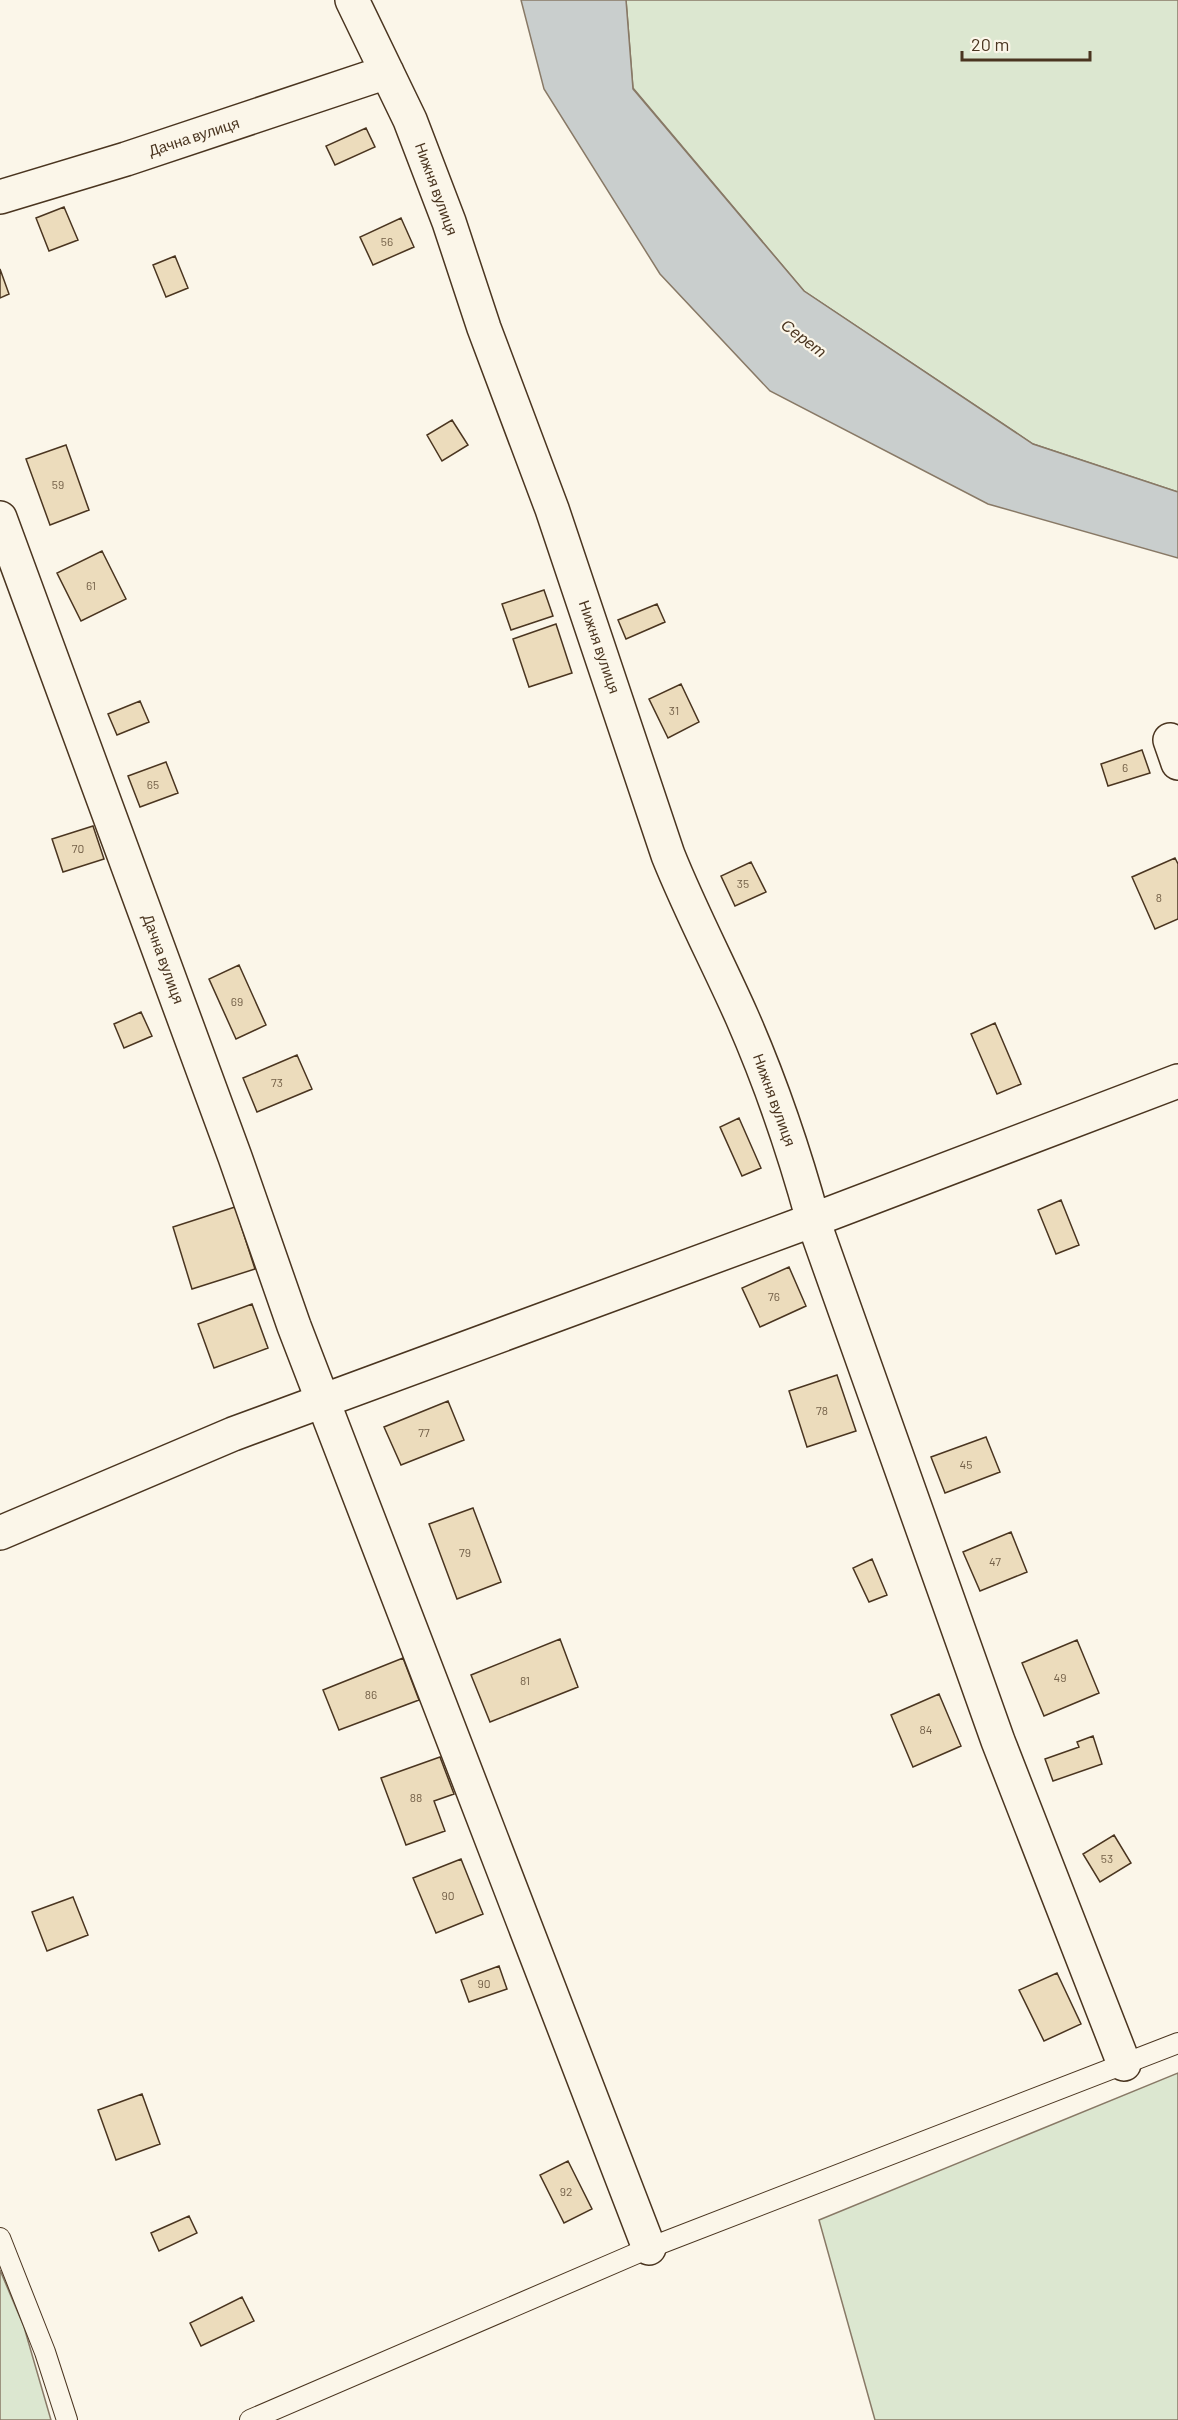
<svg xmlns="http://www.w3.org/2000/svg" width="1178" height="2420" viewBox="0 0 1178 2420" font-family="Barlow,sans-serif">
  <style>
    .green { fill: #dce7d0; stroke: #887966; stroke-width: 1.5 }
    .water { fill: #c9cecd; stroke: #887966; stroke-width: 1.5 }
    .building { fill: #ecdcbc; stroke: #4a3520; stroke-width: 1.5 }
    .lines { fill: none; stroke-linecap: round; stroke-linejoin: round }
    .service-casing { stroke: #4a3520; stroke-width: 22 }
    .minor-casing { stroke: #4a3520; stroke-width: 36 }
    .service { stroke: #fbf6e9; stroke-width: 20 }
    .minor { stroke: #fbf6e9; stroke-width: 33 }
    .labels { text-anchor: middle; stroke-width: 4.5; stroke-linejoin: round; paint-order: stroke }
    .number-label { font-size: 12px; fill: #725f47 }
    .street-label { font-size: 15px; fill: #4a3520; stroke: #fbf6e9 }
    .water-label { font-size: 16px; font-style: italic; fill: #4a3520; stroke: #fbf6e9 }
  </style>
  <rect width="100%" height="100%" fill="#fbf6e9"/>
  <path class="green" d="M626,0H1178V492L1033,444L804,291L633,88Z
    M1178,2073V2420H875L819,2220Z
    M0,2270L24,2327L51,2420H0Z"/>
  <path class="water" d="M521,0H626L633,89L804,291L1033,444L1178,492V558L988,504L770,391L660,274L544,89Z"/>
  <path class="building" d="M366,128L375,147L335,165L326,146Z
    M64,207L78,240L49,251L36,218Z
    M401,218L414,247L373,265L360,237Z
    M175,256L188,288L166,297L153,265Z
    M0,269L9,294L0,298Z
    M452,420L468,445L442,461L427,435Z
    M66,445L89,510L50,525L26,459Z
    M102,551L126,599L81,621L57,573Z
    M544,590L553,616L511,630L502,604Z
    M657,604L665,622L626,639L618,620Z
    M556,624L572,673L529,687L513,639Z
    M681,684L699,722L668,738L649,699Z
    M140,701L149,722L117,735L108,714Z
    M1142,750L1150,773L1108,786L1101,764Z
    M166,762L178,793L140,807L128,776Z
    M93,826L104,859L63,872L52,839Z
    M1175,858L1178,864V919L1155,929L1132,877Z
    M751,862L766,892L735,906L721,876Z
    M239,965L266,1025L236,1039L209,979Z
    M141,1012L152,1036L124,1048L114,1024Z
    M995,1023L1021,1084L997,1094L971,1034Z
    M297,1055L312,1089L257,1112L243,1078Z
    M739,1118L761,1168L742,1176L720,1127Z
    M1061,1200L1079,1245L1056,1254L1038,1210Z
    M235,1207L255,1269L192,1289L173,1227Z
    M789,1267L806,1306L760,1327L742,1288Z
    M252,1304L268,1348L214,1368L198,1324Z
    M837,1375L856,1431L807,1447L789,1391Z
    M448,1401L464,1440L401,1465L384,1427Z
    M986,1437L1000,1472L945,1493L931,1457Z
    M473,1508L501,1582L457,1599L429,1524Z
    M1011,1532L1027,1572L980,1591L963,1552Z
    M872,1559L887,1595L869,1602L853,1568Z
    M560,1639L578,1687L490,1722L471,1675Z
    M1077,1640L1099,1693L1044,1716L1022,1663Z
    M403,1658L419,1700L339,1730L323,1690Z
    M939,1694L961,1746L913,1767L891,1715Z
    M1093,1736L1102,1764L1053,1781L1045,1759L1079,1747L1077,1742Z
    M440,1757L454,1794L434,1801L445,1831L406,1845L381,1778Z
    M1114,1835L1131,1863L1100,1882L1083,1854Z
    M461,1859L483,1914L436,1933L413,1878Z
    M73,1897L88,1935L47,1951L32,1912Z
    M499,1966L507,1989L469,2002L461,1980Z
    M1057,1973L1081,2024L1044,2041L1019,1990Z
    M142,2094L160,2144L116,2160L98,2110Z
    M568,2161L592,2209L564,2223L540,2175Z
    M189,2216L197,2233L159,2251L151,2233Z
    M242,2297L254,2321L201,2346L190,2323Z"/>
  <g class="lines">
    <defs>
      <path id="service" d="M0,2238L45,2352L67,2420
        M250,2420L649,2248L1178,2043"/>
      <path id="minor" d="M352,0L410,120L449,222L484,328L552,509L668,855C690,910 718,963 742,1017C771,1083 794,1151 813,1220L998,1741L1124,2064
        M0,197L126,159L387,72
        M0,518L235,1157L294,1326L649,2248
        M1170,740L1178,763
        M0,1533L233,1434L813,1220L1178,1081"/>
    </defs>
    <use href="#service" class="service-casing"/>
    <use href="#minor" class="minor-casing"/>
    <use href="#service" class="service"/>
    <use href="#minor" class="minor"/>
  </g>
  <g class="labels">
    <g class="number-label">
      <text x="387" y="246">56</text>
      <text x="58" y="489">59</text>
      <text x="91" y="590">61</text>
      <text x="674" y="715">31</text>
      <text x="1125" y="772">6</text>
      <text x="153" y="789">65</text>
      <text x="78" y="853">70</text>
      <text x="743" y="888">35</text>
      <text x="1159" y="902">8</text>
      <text x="237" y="1006">69</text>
      <text x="277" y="1087">73</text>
      <text x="774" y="1301">76</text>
      <text x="822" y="1415">78</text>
      <text x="424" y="1437">77</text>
      <text x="966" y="1469">45</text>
      <text x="465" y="1557">79</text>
      <text x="995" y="1566">47</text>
      <text x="1060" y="1682">49</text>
      <text x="525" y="1685">81</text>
      <text x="371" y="1699">86</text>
      <text x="926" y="1734">84</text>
      <text x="416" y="1802">88</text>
      <text x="1107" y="1863">53</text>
      <text x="448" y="1900">90</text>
      <text x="484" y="1988">90</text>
      <text x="566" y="2196">92</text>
    </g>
    <g class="street-label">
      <text transform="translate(194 137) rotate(-18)" y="5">Дачна вулиця</text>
      <text transform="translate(436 189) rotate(70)" y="5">Нижня вулиця</text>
      <text transform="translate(599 647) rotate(71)" y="5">Нижня вулиця</text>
      <text transform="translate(163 959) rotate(70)" y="5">Дачна вулиця</text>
      <text transform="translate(774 1100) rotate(70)" y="5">Нижня вулиця</text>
    </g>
    <g class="water-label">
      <text transform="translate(804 338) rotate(37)" y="6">Серет</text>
    </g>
  </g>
  <path d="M962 51v9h128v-9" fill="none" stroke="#4a3520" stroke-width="3"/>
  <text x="971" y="51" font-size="18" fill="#4a3520" stroke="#fbf6e9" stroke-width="4.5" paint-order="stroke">20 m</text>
</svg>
